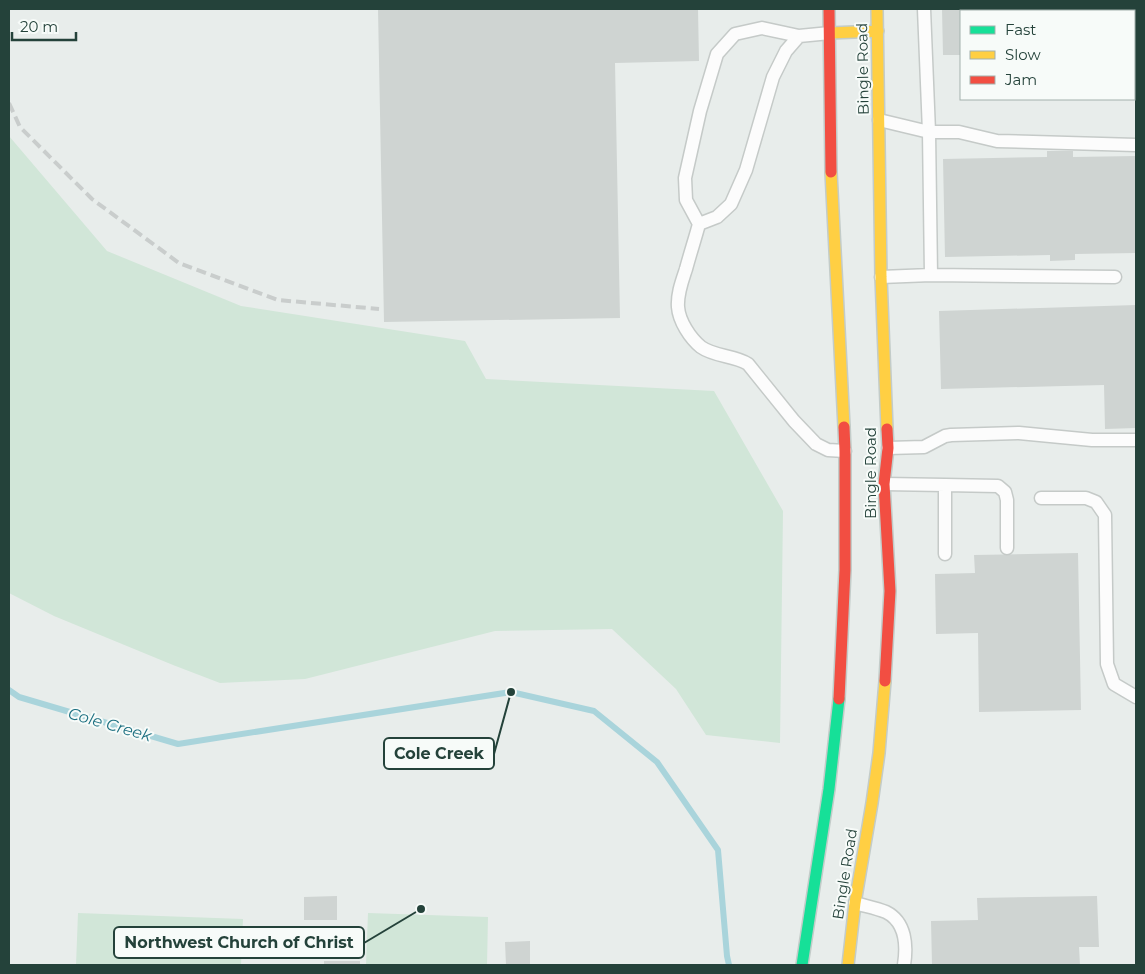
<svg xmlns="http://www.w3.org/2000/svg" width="1145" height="974" viewBox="0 0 1145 974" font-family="Montserrat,sans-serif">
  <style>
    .green { fill: #d1e6d8 }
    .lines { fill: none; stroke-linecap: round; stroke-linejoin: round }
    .stream { stroke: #a9d4db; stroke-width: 6 }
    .building { fill: #cfd4d2 }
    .lane-casing { stroke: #c5cac8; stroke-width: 15 }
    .fast-casing { stroke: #c3ccc9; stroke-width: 14 }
    .slow-casing { stroke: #c3ccc9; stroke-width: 14 }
    .jam-casing { stroke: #c3ccc9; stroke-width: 14 }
    .lane { stroke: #fcfcfc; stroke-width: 12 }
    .fast { stroke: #16e098; stroke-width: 11 }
    .slow { stroke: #ffcf43; stroke-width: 11 }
    .jam { stroke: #f24e42; stroke-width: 11 }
    .rail { stroke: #c9cdcc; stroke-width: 4; stroke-dasharray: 10 5; stroke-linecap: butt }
    .labels { text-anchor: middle; stroke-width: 4; stroke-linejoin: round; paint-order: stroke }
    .street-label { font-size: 15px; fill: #24423a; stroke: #f7fbf9 }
    .water-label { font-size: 16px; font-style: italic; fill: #1c6f80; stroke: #f7fbf9 }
    .leader { fill: none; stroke: #24423a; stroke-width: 2 }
    .callout-dot { fill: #24423a; stroke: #f7fbf9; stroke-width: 2 }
    .callout { fill: #f7fbf9; stroke: #24423a; stroke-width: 2 }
    .callout-label { font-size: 16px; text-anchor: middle; font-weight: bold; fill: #24423a }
  </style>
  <rect width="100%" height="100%" fill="#e8edeb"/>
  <path class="green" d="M9,136L107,251L241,306L465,341L486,379L714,391L783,511L780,743L706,735L676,689L612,629L495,631L305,679L220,683L173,665L54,616L9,593Z
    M78,913L243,919L241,965H76Z
    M368,913L488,917L487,965H366Z"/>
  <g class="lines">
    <path class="stream" d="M9,690L19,697L178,744L511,692L594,711L657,762L718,850L727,956L729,965"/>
  </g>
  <path class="building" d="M378,9H698L699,61L615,63L620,318L384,322Z
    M942,9H1136V51H1134V11H961V55H943Z
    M1047,151H1073V157L1136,156V253L1075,254V260L1050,261V255L945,257L943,159L1047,157Z
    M1136,305V428L1105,429L1104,385L941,389L939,311Z
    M1078,553L1081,710L979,712L978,633L936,634L935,574L975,573L974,555Z
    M337,896V920H304V897Z
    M1097,896L1099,947H1079L1080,965H932L931,921L978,920L977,898Z
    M530,941V965H506L505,942Z
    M324,961H360V965H324Z"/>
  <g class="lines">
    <defs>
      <path id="lane" d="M924,9L929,132L931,275L1115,277
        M830,33L799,36L786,51L773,77L746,170L731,204L717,217L699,224C695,239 690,254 686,269C682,281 677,294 678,307C679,321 690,338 701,347C715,357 734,355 748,364L794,421L816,444L828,450L845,451
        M879,120L929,132H959L997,141L1136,145
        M699,224L686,200L685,178L700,111L717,54L735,34L762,28L799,36
        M881,277L931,275
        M888,448L924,447L945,436L951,435L1019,433L1092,440H1136
        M884,484L945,485V554
        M945,485L998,486L1005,492L1007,500V548
        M1041,498H1086L1096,502L1105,515L1107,664L1114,684L1136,697
        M855,903C865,906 876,908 886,912C906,922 907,946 904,965"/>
      <path id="fast" d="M802,965L829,789L839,699"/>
      <path id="slow" d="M877,9L881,277L887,429
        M830,33L878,31
        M831,172L844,427
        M848,965L855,903L872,803L879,753L885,681"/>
      <path id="jam" d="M829,9L831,172
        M885,681L890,591L884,484L888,448L887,429
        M839,699L845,570V451L844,427"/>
    </defs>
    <use href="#lane" class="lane-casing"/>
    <use href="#fast" class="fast-casing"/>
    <use href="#slow" class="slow-casing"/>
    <use href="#jam" class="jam-casing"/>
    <use href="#lane" class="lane"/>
    <use href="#fast" class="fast"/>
    <use href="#slow" class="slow"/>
    <use href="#jam" class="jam"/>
    <path class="rail" d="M9,103L20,127L92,199L179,263L278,300L379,309"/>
  </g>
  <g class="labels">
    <g class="street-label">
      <text transform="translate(863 69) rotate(-91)" y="5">Bingle Road</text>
      <text transform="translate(871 473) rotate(-90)" y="5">Bingle Road</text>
      <text transform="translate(845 874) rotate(-81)" y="5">Bingle Road</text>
    </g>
    <g class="water-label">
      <text transform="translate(110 724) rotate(16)" y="6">Cole Creek</text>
    </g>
  </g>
  <path class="leader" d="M511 692L494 754M421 909L364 943"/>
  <g class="callout-dot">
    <circle cx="511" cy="692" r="5"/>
    <circle cx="421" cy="909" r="5"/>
  </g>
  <g class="callout">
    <rect x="384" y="738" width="110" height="31" rx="5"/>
    <rect x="114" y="927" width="250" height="31" rx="5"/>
  </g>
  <g class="callout-label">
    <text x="439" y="759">Cole Creek</text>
    <text x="239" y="948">Northwest Church of Christ</text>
  </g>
  <rect width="1145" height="974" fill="none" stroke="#24423a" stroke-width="20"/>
  <rect x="960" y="10" width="175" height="90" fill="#f7fbf9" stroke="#a3b1ad"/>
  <rect x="970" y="26" width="25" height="8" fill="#16e098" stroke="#a3b1ad"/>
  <text x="1005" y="35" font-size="15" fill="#24423a">Fast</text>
  <rect x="970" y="51" width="25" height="8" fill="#ffcf43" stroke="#a3b1ad"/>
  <text x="1005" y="60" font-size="15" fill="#24423a">Slow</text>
  <rect x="970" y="76" width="25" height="8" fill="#f24e42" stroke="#a3b1ad"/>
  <text x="1005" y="85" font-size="15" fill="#24423a">Jam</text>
  <path d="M12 32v8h64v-8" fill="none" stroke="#24423a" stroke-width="2.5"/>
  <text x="20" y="32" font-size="15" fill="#24423a" stroke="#f7fbf9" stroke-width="4" paint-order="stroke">20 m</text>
</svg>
